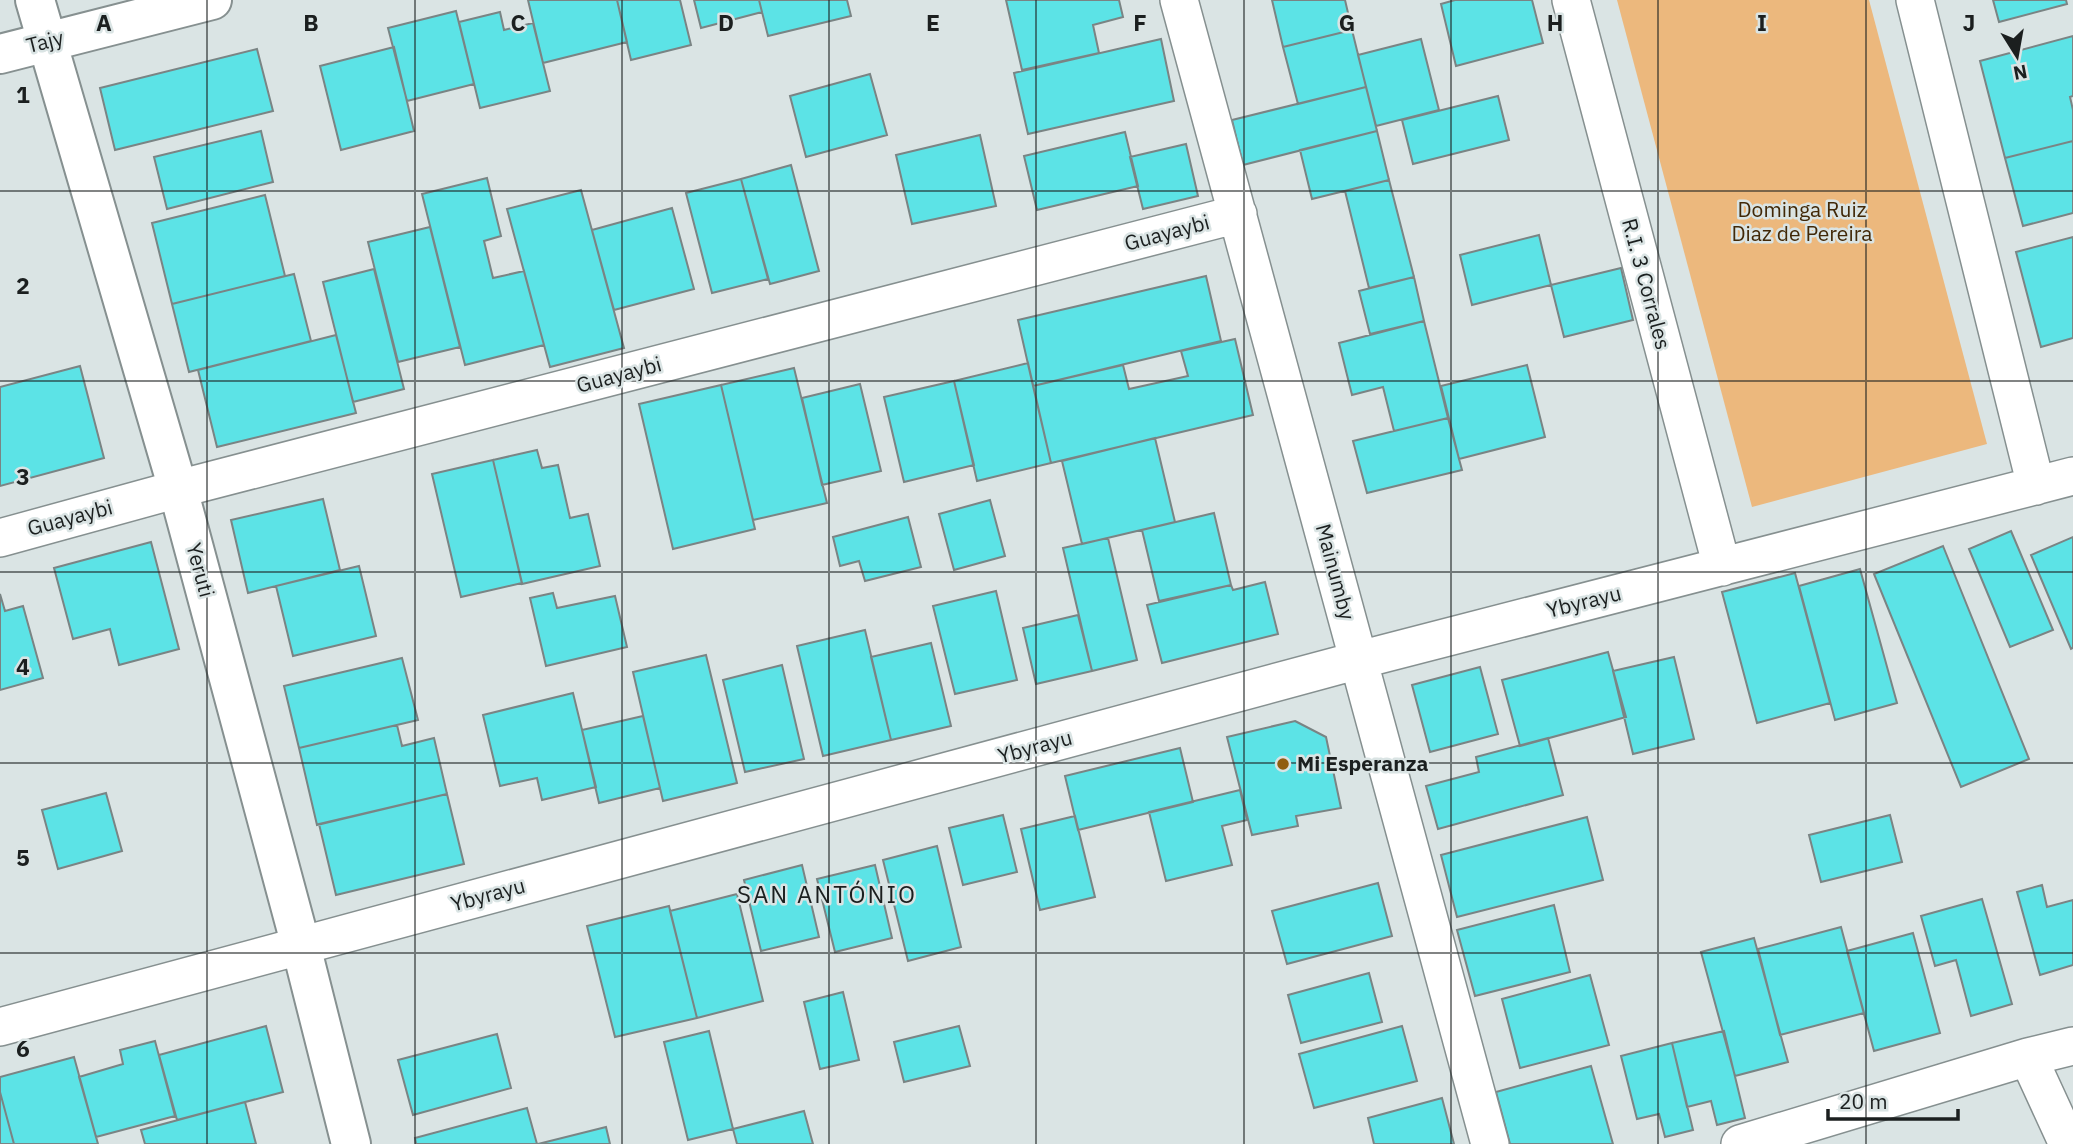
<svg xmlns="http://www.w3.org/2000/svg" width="2073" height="1144" viewBox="0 0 2073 1144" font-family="'IBM Plex Sans',sans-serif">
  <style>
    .green { fill: #ecb87d }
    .building { fill: #5ce3e6; stroke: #7a8484; stroke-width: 2 }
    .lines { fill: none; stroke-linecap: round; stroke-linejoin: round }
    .minor-casing { stroke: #869090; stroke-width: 40 }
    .tertiary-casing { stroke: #869090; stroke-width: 42 }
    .minor { stroke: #fff; stroke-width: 37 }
    .tertiary { stroke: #fff; stroke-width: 38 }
    .grid { fill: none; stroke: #1b1f1f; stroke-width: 2; stroke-opacity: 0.55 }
    .poi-dot { fill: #915d10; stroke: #dae4e4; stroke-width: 2.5 }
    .labels { text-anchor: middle; stroke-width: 5; stroke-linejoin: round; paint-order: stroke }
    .street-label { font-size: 21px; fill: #1b1f1f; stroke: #dae4e4 }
    .park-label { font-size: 21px; fill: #412807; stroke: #dae4e4 }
    .poi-label { font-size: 21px; font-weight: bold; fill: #1b1f1f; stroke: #dae4e4; text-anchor: start }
    .quarter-label { font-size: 24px; letter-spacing: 2px; fill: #1b1f1f; stroke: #dae4e4 }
    .grid-label { font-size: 23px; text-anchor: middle; font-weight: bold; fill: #1b1f1f; stroke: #dae4e4; stroke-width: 5; stroke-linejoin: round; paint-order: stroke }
  </style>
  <rect width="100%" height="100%" fill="#dae4e4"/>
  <path class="green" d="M1617,0H1869L1987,444L1752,507Z"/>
  <path class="building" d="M528,0H617L627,42L543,63Z
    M617,0H680L691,45L631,60Z
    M694,0H759L762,12L701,28Z
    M759,0H847L851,16L768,36Z
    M1006,0H1119L1123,17L1093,25L1099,53L1022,70Z
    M1272,0H1345L1352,30L1283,47Z
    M1455,0H1532L1543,43L1456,66L1441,4Z
    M1993,0H2066L2067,4L1999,22Z
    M456,11L474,84L407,101L388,28Z
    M500,12L504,30L533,23L550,91L480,108L459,22Z
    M1352,30L1366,87L1298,104L1283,47Z
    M2073,36V96L2070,97L2073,110V141L2005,158L1980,61Z
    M1161,39L1174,101L1028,134L1014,73Z
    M1421,39L1439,110L1376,126L1358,55Z
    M394,47L414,131L341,150L320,66Z
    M257,49L273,111L115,150L100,88Z
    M870,74L887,135L806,157L790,96Z
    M1366,87L1377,131L1243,165L1232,120Z
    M1498,96L1509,140L1413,164L1402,120Z
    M261,131L273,182L167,209L154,157Z
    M1377,131L1389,180L1312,199L1300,150Z
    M1125,132L1138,186L1037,210L1024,156Z
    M980,135L996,206L912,224L896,155Z
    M2073,141V213L2023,226L2005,158Z
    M1186,144L1198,196L1143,209L1130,157Z
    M791,165L819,271L770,284L741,179Z
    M487,178L501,236L484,241L493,278L524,271L544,345L465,365L422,194Z
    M741,179L768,279L712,293L686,193Z
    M1389,180L1414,277L1369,288L1345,191Z
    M581,190L624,348L550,367L507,209Z
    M265,195L285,276L172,304L152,223Z
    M672,208L694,289L614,310L592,230Z
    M430,227L460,347L398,362L368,242Z
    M1539,235L1551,285L1472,305L1460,255Z
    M2073,237V338L2041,347L2016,252Z
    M1621,268L1633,320L1564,337L1551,285Z
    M374,269L404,389L353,402L323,282Z
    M294,274L311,341L189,372L172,304Z
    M1206,276L1221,341L1033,386L1018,320Z
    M1414,277L1424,321L1370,334L1359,291Z
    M1424,321L1448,418L1394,431L1383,387L1352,395L1339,343Z
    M336,335L356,413L217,447L198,370Z
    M1235,339L1253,415L1051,463L1033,386L1123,365L1129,389L1188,376L1181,351Z
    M1028,363L1051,463L977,481L954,381Z
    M1527,365L1545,437L1459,459L1441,386Z
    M80,366L104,458L0,486V387Z
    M794,368L827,503L753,520L721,385Z
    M954,381L974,465L904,482L884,397Z
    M860,384L881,471L822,485L802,398Z
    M721,385L755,529L673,549L639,404Z
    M1448,418L1462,470L1367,493L1353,441Z
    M1155,438L1175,522L1082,544L1062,461Z
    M537,450L542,468L558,465L570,518L588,514L600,566L522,584L493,460Z
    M493,460L522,583L461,597L432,474Z
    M323,499L340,570L248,593L231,520Z
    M990,500L1005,556L954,570L939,514Z
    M1214,513L1231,585L1159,601L1142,530Z
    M908,517L921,567L865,581L859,561L840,566L833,537Z
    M2011,531L2053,630L2010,647L1969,549Z
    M2073,537V648L2071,649L2031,555Z
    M1108,538L1137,660L1092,671L1063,548Z
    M151,542L179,649L119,665L110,629L73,639L54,568Z
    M1943,546L2029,759L1961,787L1874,574Z
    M359,566L376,636L293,656L276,586Z
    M1860,569L1897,703L1835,720L1799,586Z
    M1795,573L1830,703L1757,723L1722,592Z
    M1265,582L1278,634L1162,663L1147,605L1231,585L1233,590Z
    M996,591L1017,680L955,694L933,606Z
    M553,593L557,608L615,596L627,647L546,666L530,598Z
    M0,594L5,611L23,606L43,678L0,690Z
    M1078,615L1092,671L1036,684L1023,628Z
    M865,630L891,740L823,756L797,646Z
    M931,643L951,726L891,740L871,657Z
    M1608,652L1626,717L1520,746L1502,680Z
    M706,655L737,783L663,801L633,672Z
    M1674,657L1694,739L1633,754L1613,671Z
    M402,658L418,720L299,748L284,686Z
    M782,665L804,759L745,772L723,680Z
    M1480,667L1498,734L1430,752L1412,685Z
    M573,693L596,787L542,800L537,778L500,786L483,715Z
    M643,716L660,788L599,803L582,730Z
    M1295,721L1326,737L1341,808L1296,816L1298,826L1252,835L1227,737Z
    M397,725L402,746L434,738L447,794L317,825L299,748Z
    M1548,738L1563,795L1438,829L1426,786L1479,772L1476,757Z
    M1180,748L1193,802L1078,830L1065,776Z
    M1240,790L1247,820L1222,826L1232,865L1166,881L1149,812Z
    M106,793L122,851L58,869L42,810Z
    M447,794L464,864L336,895L319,824Z
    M1003,815L1017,872L963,885L949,828Z
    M1890,815L1902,862L1821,882L1809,835Z
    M1075,816L1095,897L1040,910L1021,829Z
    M1587,817L1603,880L1457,917L1441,855Z
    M937,846L961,947L908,961L883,860Z
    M802,865L819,937L761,951L744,880Z
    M875,865L892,938L835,952L817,879Z
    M1378,883L1392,936L1287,964L1272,911Z
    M2042,885L2047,907L2073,900V965L2040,975L2017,892Z
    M737,894L763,1001L697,1018L670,911Z
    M1982,899L2012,1004L1971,1016L1956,960L1935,966L1921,916Z
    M1554,905L1570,972L1475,996L1457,930Z
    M669,906L697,1018L615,1037L587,926Z
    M1841,927L1864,1013L1780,1035L1758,949Z
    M1913,933L1940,1033L1874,1051L1847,951Z
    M1754,938L1788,1062L1735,1076L1701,952Z
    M1369,973L1382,1022L1301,1043L1288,995Z
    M1590,975L1609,1045L1520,1068L1502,999Z
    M843,992L859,1060L820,1069L804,1002Z
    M266,1026L283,1092L177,1120L159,1055Z
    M959,1026L970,1066L904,1082L894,1042Z
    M1402,1026L1417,1081L1314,1108L1299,1054Z
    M709,1031L733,1129L688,1140L664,1042Z
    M1724,1031L1745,1118L1717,1125L1711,1101L1687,1107L1672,1043Z
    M497,1034L511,1088L413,1115L398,1060Z
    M155,1041L175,1116L96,1137L79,1077L123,1064L120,1050Z
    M1672,1043L1693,1130L1665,1137L1659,1114L1637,1119L1621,1056Z
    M74,1057L98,1144H14L0,1092V1077Z
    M1591,1066L1613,1144H1510L1496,1092Z
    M0,1092L14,1144H0Z
    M1442,1098L1454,1144H1374L1368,1118Z
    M245,1102L256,1144H145L141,1130Z
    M527,1108L537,1144H416L415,1138Z
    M804,1111L813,1144H737L733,1129Z
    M606,1127L610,1144H538Z"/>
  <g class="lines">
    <defs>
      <path id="minor" d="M1179,0L1490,1144
        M1571,0L1722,567
        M1915,0L2036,486
        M0,538L178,489L1238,214
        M0,1027L1359,660L2073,476
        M2028,1057L2068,1144
        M1740,1144L2028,1057L2073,1046"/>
      <path id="tertiary" d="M35,0L178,489L301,946L351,1144
        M0,54L212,0"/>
    </defs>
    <use href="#minor" class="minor-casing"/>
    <use href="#tertiary" class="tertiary-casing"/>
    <use href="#minor" class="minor"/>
    <use href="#tertiary" class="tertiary"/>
  </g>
  <path class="grid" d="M207,0V1144M415,0V1144M622,0V1144M829,0V1144M1036,0V1144M1244,0V1144M1451,0V1144M1658,0V1144M1866,0V1144M0,191H2073M0,381H2073M0,572H2073M0,763H2073M0,953H2073"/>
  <circle class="poi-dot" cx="1283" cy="764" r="7"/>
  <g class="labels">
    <g class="street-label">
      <text transform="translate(45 42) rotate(-14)" y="7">Tajy</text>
      <text transform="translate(1167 233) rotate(-15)" y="7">Guayaybi</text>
      <text transform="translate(1646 284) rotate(75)" y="7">R.I. 3 Corrales</text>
      <text transform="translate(619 375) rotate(-15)" y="7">Guayaybi</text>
      <text transform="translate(70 518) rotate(-15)" y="7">Guayaybi</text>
      <text transform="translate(200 570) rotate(75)" y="7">Yeruti</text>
      <text transform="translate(1335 572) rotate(75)" y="7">Mainumby</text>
      <text transform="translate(1584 602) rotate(-14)" y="7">Ybyrayu</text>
      <text transform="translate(1035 747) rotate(-15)" y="7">Ybyrayu</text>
      <text transform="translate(488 895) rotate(-15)" y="7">Ybyrayu</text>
    </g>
    <g class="park-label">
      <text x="1802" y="217">Dominga Ruiz<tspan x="1802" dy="24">Diaz de Pereira</tspan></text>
    </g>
    <g class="poi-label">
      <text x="1297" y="771">Mi Esperanza</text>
    </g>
    <g class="quarter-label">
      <text x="827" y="903">SAN ANTÓNIO</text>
    </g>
  </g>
  <g class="grid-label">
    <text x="104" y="31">A</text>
    <text x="311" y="31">B</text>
    <text x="518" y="31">C</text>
    <text x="726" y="31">D</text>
    <text x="933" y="31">E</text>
    <text x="1140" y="31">F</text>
    <text x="1347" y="31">G</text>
    <text x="1555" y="31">H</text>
    <text x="1762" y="31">I</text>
    <text x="1969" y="31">J</text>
    <text x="23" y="103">1</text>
    <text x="23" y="294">2</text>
    <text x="23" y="485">3</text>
    <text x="23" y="675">4</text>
    <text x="23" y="866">5</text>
    <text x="23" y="1057">6</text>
  </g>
  <g transform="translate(2017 56) rotate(169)" stroke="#dae4e4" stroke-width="5" paint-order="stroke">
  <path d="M0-5L12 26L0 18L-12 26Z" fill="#1b1f1f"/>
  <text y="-10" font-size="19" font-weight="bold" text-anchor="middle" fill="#1b1f1f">N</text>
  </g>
  <path d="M1828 1109v10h130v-10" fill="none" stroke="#1b1f1f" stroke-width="3.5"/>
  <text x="1839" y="1109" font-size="21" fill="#1b1f1f" stroke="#dae4e4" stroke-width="5" paint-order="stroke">20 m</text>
</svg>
